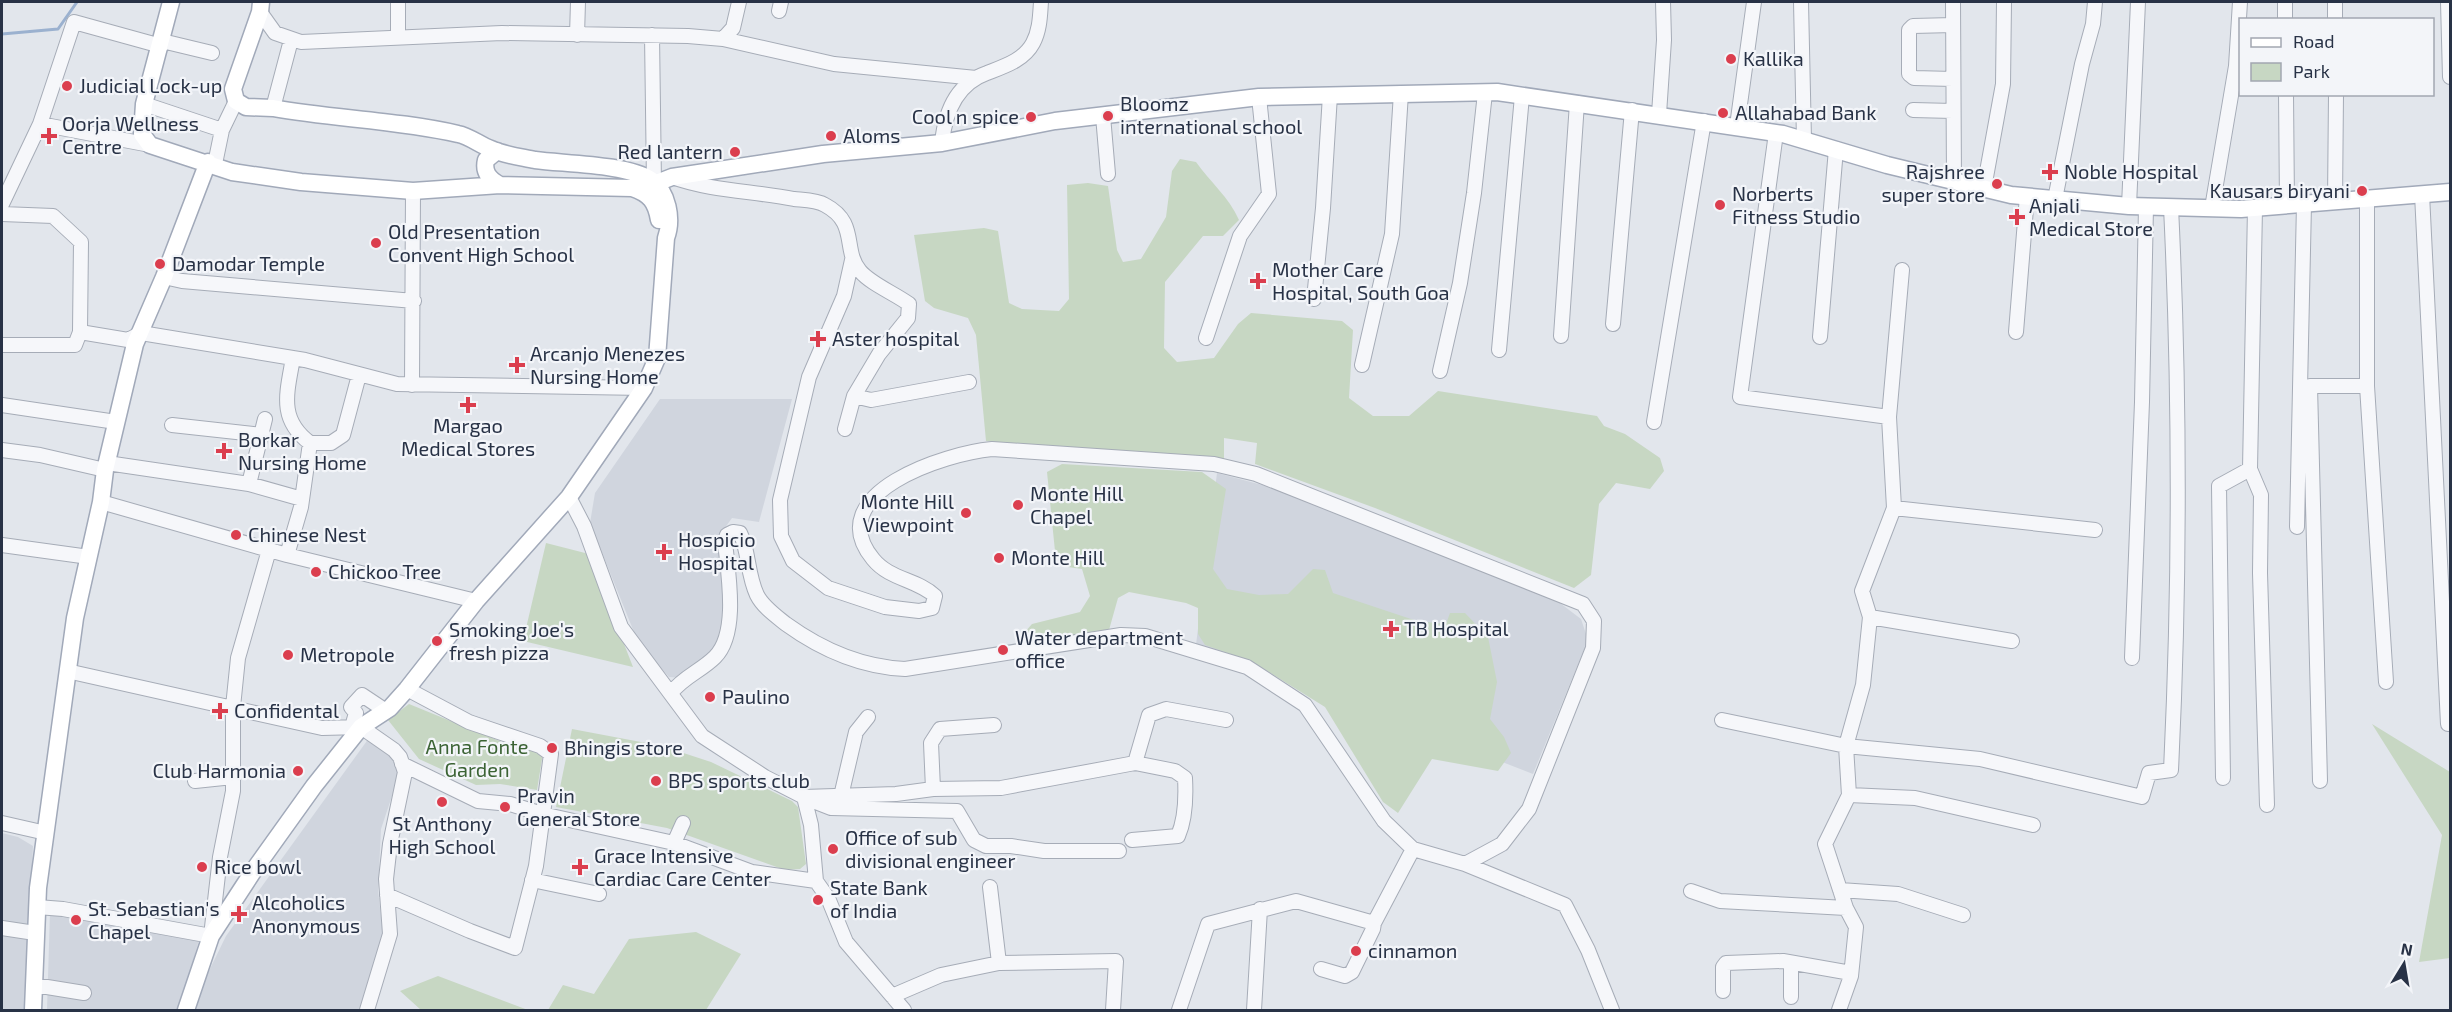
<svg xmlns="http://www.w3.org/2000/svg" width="2452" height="1012" viewBox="0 0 2452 1012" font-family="'Exo 2',sans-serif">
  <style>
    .built { fill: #d0d5de }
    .green { fill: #c7d7c3 }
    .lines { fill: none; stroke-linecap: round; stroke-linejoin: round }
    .stream { stroke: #9bb1cf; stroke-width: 3 }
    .minor-casing { stroke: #a6acb7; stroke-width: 16 }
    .major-casing { stroke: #a1a9b9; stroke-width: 19 }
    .minor { stroke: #f6f7fa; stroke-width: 14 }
    .major { stroke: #fff; stroke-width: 16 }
    .poi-dot { fill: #db3e4e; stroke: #f3f5f9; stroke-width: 2 }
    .labels { text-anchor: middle; stroke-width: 4.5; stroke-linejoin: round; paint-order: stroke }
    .poi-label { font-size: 20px; fill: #283246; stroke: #f3f5f9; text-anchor: start }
    .park-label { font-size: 20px; fill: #3b6334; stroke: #f3f5f9 }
  </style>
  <rect width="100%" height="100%" fill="#e2e6ec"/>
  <path class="built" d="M660,399H792L759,522L732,518L724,529L730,623L716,655L684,678L669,677L638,642L590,523L595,493Z
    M1217,473L1266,486L1548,594L1581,619L1588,640L1533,774L1428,733L1327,689L1196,645Z
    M369,738L397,759L400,772L381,829L378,890L383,935L359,1010H195L207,975L226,936Z
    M2,833L18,837L33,846L29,926L2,922Z
    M50,912L199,940L179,1010H47Z
    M2,934L30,935L27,1010H2Z"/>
  <path class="green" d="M1180,159L1196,162C1210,182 1229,197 1239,220L1223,236H1203L1165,282L1164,348L1177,362L1214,358L1238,324L1251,313L1342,321L1353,330L1349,398L1373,416H1409L1438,391L1597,416L1604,426L1625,434L1660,458L1664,471L1650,489L1616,483L1599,504L1591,575L1574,588L1375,508L1255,464L1257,443L1224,438V459L1059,449L986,441L976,335L968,318L934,308L925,301L914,235L984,228L998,231L1009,303L1022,309L1059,311L1069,299L1067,185L1088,183L1108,186L1117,250L1123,262L1141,259L1166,217L1172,171Z
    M1062,464L1202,472L1226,489L1213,569L1227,589L1259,595L1288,594L1313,569L1325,570L1333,593L1417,621L1446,624L1450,613H1465L1488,637L1497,682L1490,719L1504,737L1511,753L1498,771L1432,759L1398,813L1383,802L1325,707L1253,662L1205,645L1198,634V608L1186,603L1129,592L1118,598L1109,630L1029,643L1024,633L1032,624L1080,612L1090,596L1082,569L1061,566L1055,551L1047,472Z
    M546,543L589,554L633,667L523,641Z
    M409,704L512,746L543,753L537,790L500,784L476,785L419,759L388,720Z
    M2372,724L2450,772V958L2419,962L2442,835Z
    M572,729L662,746L711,762L792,801L798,807L806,864L800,869L785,870L667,828L556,807Z
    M696,932L741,954L706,1010H548L563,985L594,994L629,939Z
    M438,976L528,1010H421L400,991Z"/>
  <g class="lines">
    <path class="stream" d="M2,34L58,29L77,2"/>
    <defs>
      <path id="minor" d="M1801,2L1804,140
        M1953,2L1954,181
        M2285,2V20
        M2335,2V20
        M2448,2L2450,77
        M779,11L781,2
        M260,12L275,33L301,42L502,33L688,36L723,39L834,64L976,78
        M1953,25L1913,26L1909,30V74L1914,78L1953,79
        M577,35L578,2
        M652,35L654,184
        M398,38V2
        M723,39L733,28L739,2
        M162,41L212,53
        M2286,94L2287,205
        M144,104L222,130L236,101
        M273,108L291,40
        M1913,110L1953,111
        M1659,114L1664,40L1663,2
        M1103,116L1108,174
        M40,124L74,22L161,46
        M1737,126L1754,2
        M1776,133L1740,397L1889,417L1902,270
        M942,143C945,112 956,84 987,73C1005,66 1024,60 1033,43C1040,30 1040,15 1041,2
        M216,159L222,130
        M672,177C711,191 753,191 794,199C803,200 817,200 825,205C859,223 842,250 860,271C871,284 894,293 909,304L908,318L879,354L854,396L845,429
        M1984,188L2003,84L2004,2
        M2422,194L2448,724
        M2055,199L2082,64L2093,24L2095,2
        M2335,201L2336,94
        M2,204L40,124L150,145
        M2129,206L2138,2
        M2212,208L2236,66L2240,2
        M2,214L53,216L81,242L80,332L75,345H2
        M164,277L182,281L414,301
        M1314,299L1323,208L1330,95
        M1613,324L1632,110
        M80,332L128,340L141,333L305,360L397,384L644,388
        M2016,332L2027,196
        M1561,336L1577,103
        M1820,337L1836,149
        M1206,338L1240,236L1269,194L1259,97
        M1499,350L1522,96
        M293,358C287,393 278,419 310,443
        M1362,365L1392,234L1401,93
        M1440,371L1460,283L1474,193L1485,93
        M412,385L413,191
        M2367,386L2386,682
        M854,396L871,400L969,382
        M2,405L116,422
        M1889,417L1894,508
        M1654,422L1704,121
        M172,425L263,435
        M2,450L40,455L105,470
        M107,463L249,484L302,499
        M2250,469L2261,495L2260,573L2267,805
        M249,484L265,419
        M569,497L584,526L621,627L702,736L765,777L804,797L811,825L816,881L828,898L846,942L904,1010
        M101,502L287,555L476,601
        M2297,527L2304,204
        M2,545L89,557
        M287,555L301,507L310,443H331L343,435L359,375
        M1870,617L2012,641
        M2132,658L2142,402L2146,207
        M67,671L322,728L361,727L394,750L400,757L405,772L390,844L386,879L390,934L367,1010
        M671,693C683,677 701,671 715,657C739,633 728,573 725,542L727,535L733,532L740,533C749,550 747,574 757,595C763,607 776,616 786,624C822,650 861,667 905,669L1121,635L1145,636L1247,667L1305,705L1384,821L1413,849L1465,864L1502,844L1529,809L1593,648L1594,621L1583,604L1256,474L1214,464L992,449C947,453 819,493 873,559C890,580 917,579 935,596L932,608L919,611L885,607L828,588L793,561L781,536L780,500L809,377L844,296L852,260
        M1722,720L1846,746L1863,685L1870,617L1862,591L1894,508L2095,530
        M352,727L356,713L351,707L362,695L386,711
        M402,764L478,801L510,804L542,814L674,843L752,872L816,881
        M2223,778L2219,486L2250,469L2255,208
        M195,781L233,777
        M2320,781L2310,386H2367V199
        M933,789L931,743L940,729L994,725
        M1849,795L1915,798L2033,825
        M841,796L856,732L868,717
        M804,797L896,794L933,789L1001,788L1135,763L1149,715L1166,709L1226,720
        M808,799L831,808L957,811L974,840L986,846H1011L1044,851H1119
        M2,823L46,833
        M1132,840L1178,836C1185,820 1186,796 1185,778L1175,771L1135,763
        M674,843L683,823
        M1465,864L1565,905L1588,950L1612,1010
        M532,880L599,894
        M990,887L999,963L1116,961L1113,1010
        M1840,890L1898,894L1963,915
        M1691,891L1720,901L1846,908
        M387,895L470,931L515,948L536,866L551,754L540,746L469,722L407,689
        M37,907L63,909L211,936L220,857L233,791V707L238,658L269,550
        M2,928L35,933
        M1321,969L1345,976L1352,972L1373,929L1374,923
        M33,987H47L84,993
        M1723,991V967L1726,963L1783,961L1851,973
        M892,996L941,975L999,963
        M1791,997V963
        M1179,1010L1208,924L1296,901L1374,923L1413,849
        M1254,1010L1260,909
        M1839,1010L1851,976L1856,927L1846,908L1825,844L1849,795L1846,746L1980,759L2142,797L2149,773L2171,770C2180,583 2180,395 2171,207"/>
      <path id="major" d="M171,2L144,104L142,134L150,145L232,172L301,182L413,191L500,185L632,188C650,194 656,202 659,220
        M497,151L486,160C483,172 489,179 500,185
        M654,184L672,177L823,154L942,143L1055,121L1259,97L1497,92L1783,134L1887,165L2011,195L2129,206L2241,209L2450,192
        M33,1010L38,888L75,618L101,502L105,470L135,344L164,277L208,162
        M186,1010L211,936L256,867L314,786L361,727L390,708L407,689L476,601L569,497L644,388L657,358L666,238C673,219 668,192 651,180C627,164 565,164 535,160C521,157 504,155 491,149C480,145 469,136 458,134C397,120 334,119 273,108L246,107L236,101L233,89L260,12L261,2"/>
    </defs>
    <use href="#minor" class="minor-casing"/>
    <use href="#major" class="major-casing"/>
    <use href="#minor" class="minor"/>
    <use href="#major" class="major"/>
  </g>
  <g class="poi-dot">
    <circle cx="1731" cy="59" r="6"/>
    <circle cx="67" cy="86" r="6"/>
    <circle cx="1723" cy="113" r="6"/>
    <circle cx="1108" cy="116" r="6"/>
    <circle cx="1031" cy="117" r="6"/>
    <path d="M46 127h6v6h6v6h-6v6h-6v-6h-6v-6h6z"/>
    <circle cx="831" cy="136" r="6"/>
    <circle cx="735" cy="152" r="6"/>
    <path d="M2047 163h6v6h6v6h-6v6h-6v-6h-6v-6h6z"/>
    <circle cx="1997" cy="184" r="6"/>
    <circle cx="2362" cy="191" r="6"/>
    <circle cx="1720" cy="205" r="6"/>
    <path d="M2014 208h6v6h6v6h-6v6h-6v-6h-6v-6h6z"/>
    <circle cx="376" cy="243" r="6"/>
    <circle cx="160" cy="264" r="6"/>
    <path d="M1255 272h6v6h6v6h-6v6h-6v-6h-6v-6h6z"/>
    <path d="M815 330h6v6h6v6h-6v6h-6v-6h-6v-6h6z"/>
    <path d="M514 356h6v6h6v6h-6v6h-6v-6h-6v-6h6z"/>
    <path d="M465 396h6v6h6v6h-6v6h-6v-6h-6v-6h6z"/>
    <path d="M221 442h6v6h6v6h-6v6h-6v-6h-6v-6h6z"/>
    <circle cx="1018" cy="505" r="6"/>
    <circle cx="966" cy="513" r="6"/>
    <circle cx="236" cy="535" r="6"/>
    <path d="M661 543h6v6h6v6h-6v6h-6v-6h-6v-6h6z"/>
    <circle cx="999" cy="558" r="6"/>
    <circle cx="316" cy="572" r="6"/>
    <path d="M1388 620h6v6h6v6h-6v6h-6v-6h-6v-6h6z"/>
    <circle cx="437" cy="641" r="6"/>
    <circle cx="1003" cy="650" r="6"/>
    <circle cx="288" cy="655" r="6"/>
    <circle cx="710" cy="697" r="6"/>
    <path d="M217 702h6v6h6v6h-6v6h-6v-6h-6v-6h6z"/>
    <circle cx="552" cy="748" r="6"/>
    <circle cx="298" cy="771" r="6"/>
    <circle cx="656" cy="781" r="6"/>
    <circle cx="442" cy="802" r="6"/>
    <circle cx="505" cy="807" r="6"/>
    <circle cx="833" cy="849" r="6"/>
    <circle cx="202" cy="867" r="6"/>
    <path d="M577 858h6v6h6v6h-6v6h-6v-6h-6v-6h6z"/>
    <circle cx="818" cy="900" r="6"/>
    <path d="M236 905h6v6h6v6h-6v6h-6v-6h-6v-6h6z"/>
    <circle cx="76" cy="920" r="6"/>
    <circle cx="1356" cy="951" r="6"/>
  </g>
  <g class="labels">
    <g class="poi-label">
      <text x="1743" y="66">Kallika</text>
      <text x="79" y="93">Judicial Lock-up</text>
      <text x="1120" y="111">Bloomz<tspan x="1120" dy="23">international school</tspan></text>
      <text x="1735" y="120">Allahabad Bank</text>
      <text x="1019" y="124" text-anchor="end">Cool n spice</text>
      <text x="62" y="131">Oorja Wellness<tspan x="62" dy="23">Centre</tspan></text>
      <text x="843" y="143">Aloms</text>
      <text x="723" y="159" text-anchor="end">Red lantern</text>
      <text x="1985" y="179" text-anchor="end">Rajshree<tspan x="1985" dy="23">super store</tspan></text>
      <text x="2064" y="179">Noble Hospital</text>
      <text x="2350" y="198" text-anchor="end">Kausars biryani</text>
      <text x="1732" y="201">Norberts<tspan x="1732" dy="23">Fitness Studio</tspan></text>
      <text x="2029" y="213">Anjali<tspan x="2029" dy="23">Medical Store</tspan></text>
      <text x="388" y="239">Old Presentation<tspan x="388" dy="23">Convent High School</tspan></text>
      <text x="172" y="271">Damodar Temple</text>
      <text x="1272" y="277">Mother Care<tspan x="1272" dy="23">Hospital, South Goa</tspan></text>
      <text x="832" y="346">Aster hospital</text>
      <text x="530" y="361">Arcanjo Menezes<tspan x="530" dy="23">Nursing Home</tspan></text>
      <text x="468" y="433" text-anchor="middle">Margao<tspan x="468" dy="23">Medical Stores</tspan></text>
      <text x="238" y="447">Borkar<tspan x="238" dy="23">Nursing Home</tspan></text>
      <text x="1030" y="501">Monte Hill<tspan x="1030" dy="23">Chapel</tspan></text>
      <text x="954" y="509" text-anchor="end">Monte Hill<tspan x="954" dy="23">Viewpoint</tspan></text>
      <text x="248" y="542">Chinese Nest</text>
      <text x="678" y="547">Hospicio<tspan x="678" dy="23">Hospital</tspan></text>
      <text x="1011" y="565">Monte Hill</text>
      <text x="328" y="579">Chickoo Tree</text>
      <text x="1404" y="636">TB Hospital</text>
      <text x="449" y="637">Smoking Joe's<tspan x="449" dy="23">fresh pizza</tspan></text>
      <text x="1015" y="645">Water department<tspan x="1015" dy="23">office</tspan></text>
      <text x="300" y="662">Metropole</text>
      <text x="722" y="704">Paulino</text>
      <text x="234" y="718">Confidental</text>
      <text x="564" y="755">Bhingis store</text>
      <text x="286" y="778" text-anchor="end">Club Harmonia</text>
      <text x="668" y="788">BPS sports club</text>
      <text x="517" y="803">Pravin<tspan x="517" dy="23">General Store</tspan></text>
      <text x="442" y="831" text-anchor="middle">St Anthony<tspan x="442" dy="23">High School</tspan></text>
      <text x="845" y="845">Office of sub<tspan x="845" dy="23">divisional engineer</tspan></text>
      <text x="594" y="863">Grace Intensive<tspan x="594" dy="23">Cardiac Care Center</tspan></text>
      <text x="214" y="874">Rice bowl</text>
      <text x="830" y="895">State Bank<tspan x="830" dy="23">of India</tspan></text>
      <text x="252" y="910">Alcoholics<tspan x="252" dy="23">Anonymous</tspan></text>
      <text x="88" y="916">St. Sebastian's<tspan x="88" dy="23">Chapel</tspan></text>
      <text x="1368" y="958">cinnamon</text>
    </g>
    <g class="park-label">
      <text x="477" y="754">Anna Fonte<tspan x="477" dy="23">Garden</tspan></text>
    </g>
  </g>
  <rect width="2452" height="1012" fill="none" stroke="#283246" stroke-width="6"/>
  <rect x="2239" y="18" width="195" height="78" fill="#f3f5f9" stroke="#a2a7b1" stroke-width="1.5"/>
  <rect x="2251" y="38" width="30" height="9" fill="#ffffff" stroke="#a2a7b1" stroke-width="1.5"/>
  <text x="2293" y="48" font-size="18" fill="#283246">Road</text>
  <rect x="2251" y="63" width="30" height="18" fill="#c7d7c3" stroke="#a2a7b1" stroke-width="1.5"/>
  <text x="2293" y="78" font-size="18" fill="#283246">Park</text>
  <g transform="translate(2404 964) rotate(11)" stroke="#f3f5f9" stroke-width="4.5" paint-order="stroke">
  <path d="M0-4.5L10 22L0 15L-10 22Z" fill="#283246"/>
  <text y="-9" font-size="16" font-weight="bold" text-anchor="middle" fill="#283246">N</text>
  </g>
</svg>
